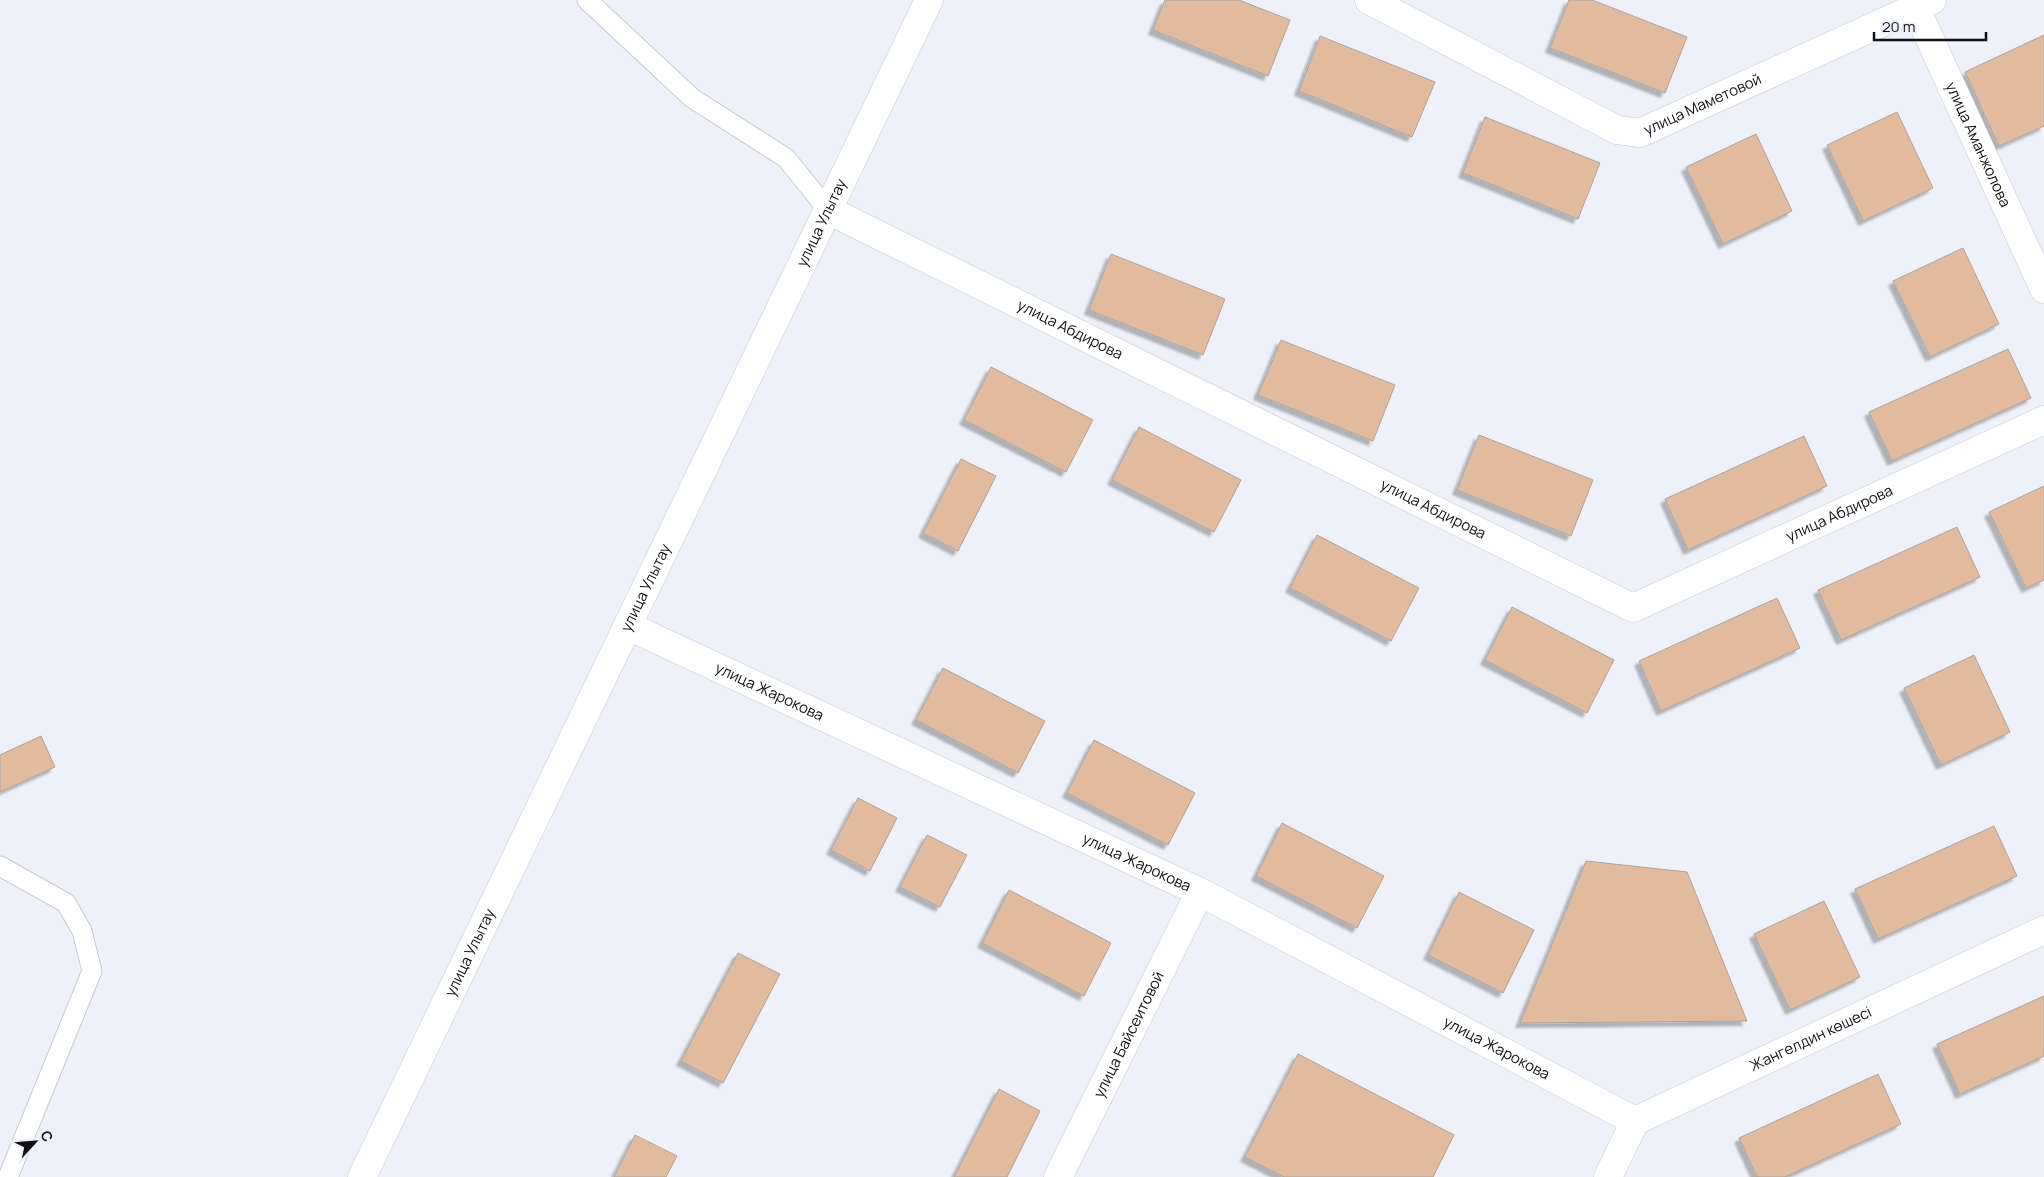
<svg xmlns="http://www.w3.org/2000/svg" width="2044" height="1177" viewBox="0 0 2044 1177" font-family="Manrope,sans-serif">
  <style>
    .building { fill: #e2bb9f; stroke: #aaa39d; filter: url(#shadow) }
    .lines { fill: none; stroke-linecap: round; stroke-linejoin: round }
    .service-casing { stroke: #c7c9d1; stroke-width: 21 }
    .minor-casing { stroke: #c7c9d1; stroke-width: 29 }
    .tertiary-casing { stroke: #c7c9d1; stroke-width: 29 }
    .service { stroke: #fff; stroke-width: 19 }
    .minor { stroke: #fff; stroke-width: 28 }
    .tertiary { stroke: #fff; stroke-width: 28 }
    .labels { text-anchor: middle; stroke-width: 5; stroke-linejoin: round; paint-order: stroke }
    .street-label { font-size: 15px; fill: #0f1013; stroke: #eff1fa }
  </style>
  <defs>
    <filter id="shadow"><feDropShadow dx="-4.5" dy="4.5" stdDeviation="1" flood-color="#0004"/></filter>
  </defs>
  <rect width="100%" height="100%" fill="#eff1fa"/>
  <path class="building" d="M1165,0H1239L1290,20L1268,76L1153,30Z
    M1569,0H1592L1687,37L1665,93L1550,48Z
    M2044,35V126L1999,146L1965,72Z
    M1320,36L1435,82L1412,137L1299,91Z
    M1897,112L1933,188L1863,221L1827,145Z
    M1485,117L1600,163L1578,219L1463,173Z
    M1756,134L1792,211L1723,244L1686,167Z
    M1963,248L1999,324L1930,357L1893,281Z
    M1111,254L1225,299L1203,355L1089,310Z
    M1281,340L1395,385L1373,441L1258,395Z
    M2008,349L2031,398L1892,461L1869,412Z
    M991,367L1093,420L1066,472L964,420Z
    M1139,427L1241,480L1214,532L1112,480Z
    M1479,435L1593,480L1571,536L1457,490Z
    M1804,436L1827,486L1688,550L1665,499Z
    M961,459L996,476L958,551L923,533Z
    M2044,486V580L2026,588L1989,512Z
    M1957,527L1980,577L1841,640L1818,590Z
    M1317,535L1419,588L1391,641L1290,588Z
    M1777,598L1800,648L1661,711L1639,661Z
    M1512,607L1614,660L1587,713L1485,660Z
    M1974,655L2010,732L1941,765L1904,688Z
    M943,668L1045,721L1018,773L916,720Z
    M41,736L55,767L0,792V755Z
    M1094,740L1195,793L1168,845L1067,793Z
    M858,798L897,818L870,871L831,850Z
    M1282,823L1384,876L1357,928L1256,876Z
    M1994,826L2017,876L1878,939L1855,889Z
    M927,835L967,855L940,907L900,887Z
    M1586,861L1687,872L1747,1021L1520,1023Z
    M1009,890L1111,943L1084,996L982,943Z
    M1459,892L1534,930L1503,993L1428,955Z
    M1824,901L1860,977L1790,1010L1754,934Z
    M738,953L780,974L723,1083L681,1061Z
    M2044,996V1056L1960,1094L1937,1044Z
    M1298,1054L1454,1135L1433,1177H1284L1245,1157Z
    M1878,1074L1901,1124L1785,1177H1757L1739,1138Z
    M999,1089L1040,1111L1007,1177H954Z
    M635,1135L677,1156L666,1177H614Z"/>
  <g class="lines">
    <defs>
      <path id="service" d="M587,0L692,98L786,158L828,210
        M0,866L66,903L82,931L92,971L8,1177"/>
      <g id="minor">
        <path id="s1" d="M1369,0L1617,130L1640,133L1932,0"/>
        <path id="s2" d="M828,210L1633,608L2044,420"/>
        <path id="s3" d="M628,626L1200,892L1635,1121"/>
        <path id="s4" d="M1058,1177L1200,892"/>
        <path id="s5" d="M1608,1177L1635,1121L2044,930"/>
      </g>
      <g id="tertiary">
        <path id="s6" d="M1912,0L2044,289"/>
        <path id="s7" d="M362,1177L929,0"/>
      </g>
    </defs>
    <use href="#service" class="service-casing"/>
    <use href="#minor" class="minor-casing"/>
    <use href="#tertiary" class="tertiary-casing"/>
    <use href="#service" class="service"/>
    <use href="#minor" class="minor"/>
    <use href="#tertiary" class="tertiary"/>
  </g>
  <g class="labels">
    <g class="street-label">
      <text dy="5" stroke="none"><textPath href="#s1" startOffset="372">улица Маметовой</textPath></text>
      <text dy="5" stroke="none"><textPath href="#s6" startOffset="159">улица Аманжолова</textPath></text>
      <text dy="5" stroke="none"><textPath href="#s7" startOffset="1059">улица Улытау</textPath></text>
      <text dy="5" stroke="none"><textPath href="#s2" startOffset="270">улица Абдирова</textPath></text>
      <text dy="5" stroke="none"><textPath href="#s2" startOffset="675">улица Абдирова</textPath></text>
      <text dy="5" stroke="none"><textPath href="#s2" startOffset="1125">улица Абдирова</textPath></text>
      <text dy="5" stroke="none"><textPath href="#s7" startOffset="654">улица Улытау</textPath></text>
      <text dy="5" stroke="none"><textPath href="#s3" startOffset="156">улица Жарокова</textPath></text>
      <text dy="5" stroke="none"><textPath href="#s3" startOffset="561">улица Жарокова</textPath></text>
      <text dy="5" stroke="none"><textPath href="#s7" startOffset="249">улица Улытау</textPath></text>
      <text dy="5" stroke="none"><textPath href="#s4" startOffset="159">улица Байсеитовой</textPath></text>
      <text dy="5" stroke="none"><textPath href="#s5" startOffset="256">Жангелдин көшесі</textPath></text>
      <text dy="5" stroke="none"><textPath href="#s3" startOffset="966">улица Жарокова</textPath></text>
    </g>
  </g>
  <g transform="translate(35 1142) rotate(64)" stroke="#eff1fa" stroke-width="4" paint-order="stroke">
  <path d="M0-4L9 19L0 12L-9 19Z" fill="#0f1013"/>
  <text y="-8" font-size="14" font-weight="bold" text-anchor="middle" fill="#0f1013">С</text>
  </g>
  <path d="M1874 32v8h112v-8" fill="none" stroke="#0f1013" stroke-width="2.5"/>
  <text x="1882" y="32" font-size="15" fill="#0f1013" stroke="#eff1fa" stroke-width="4" paint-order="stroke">20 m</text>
</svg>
